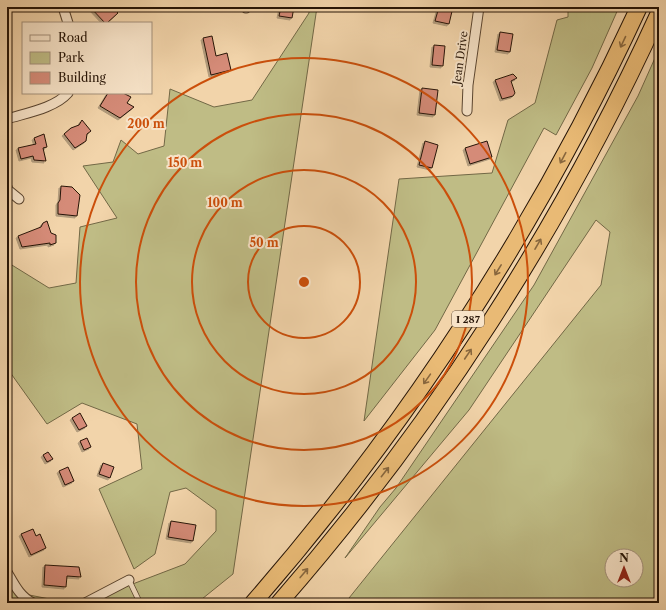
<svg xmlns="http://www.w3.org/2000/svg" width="666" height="610" viewBox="0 0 666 610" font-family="'Libre Caslon Text',serif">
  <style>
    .green { fill: #bfbc85; stroke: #726846; fill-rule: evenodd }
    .building { fill: #d58b78; stroke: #261406; filter: url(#shadow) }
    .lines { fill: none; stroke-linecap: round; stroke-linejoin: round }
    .lane-casing { stroke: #59442f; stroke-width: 6 }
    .street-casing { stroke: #59442f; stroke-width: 11 }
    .highway-casing { stroke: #261406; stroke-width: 18 }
    .lane { stroke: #f7e3c8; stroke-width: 4.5 }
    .street { stroke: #f7e3c8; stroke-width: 9 }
    .highway { stroke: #e9ba75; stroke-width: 16 }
    .oneway { stroke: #88673e }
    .ring { fill: none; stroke: #cb4f0b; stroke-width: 2 }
    .labels { text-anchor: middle; stroke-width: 4; stroke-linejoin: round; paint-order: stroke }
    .shield { fill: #f7e3c8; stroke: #655240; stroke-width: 1 }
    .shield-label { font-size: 10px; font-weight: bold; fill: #261406 }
    .street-label { font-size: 11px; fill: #261406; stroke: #f7e3c8 }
    .centre { fill: #cb4f0b; stroke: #f7e3c8; stroke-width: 2 }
    .ring-label { font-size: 12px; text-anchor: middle; font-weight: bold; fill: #cb4f0b; stroke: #f7e3c8; stroke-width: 4; stroke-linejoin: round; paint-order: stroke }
  </style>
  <defs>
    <filter id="shadow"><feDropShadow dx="-2" dy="2" stdDeviation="0" flood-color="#0004"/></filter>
  </defs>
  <rect width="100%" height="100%" fill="#f2d4aa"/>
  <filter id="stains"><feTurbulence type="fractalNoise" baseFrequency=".005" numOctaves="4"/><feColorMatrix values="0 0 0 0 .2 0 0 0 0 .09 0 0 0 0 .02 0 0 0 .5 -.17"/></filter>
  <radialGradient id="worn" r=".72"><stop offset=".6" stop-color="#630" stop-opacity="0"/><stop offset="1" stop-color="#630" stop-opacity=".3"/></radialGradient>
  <path class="green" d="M309,7H317L233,574L197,603H83L185,564L216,531V510L186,488L170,492L155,554L134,569L99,489L142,469L137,424L82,403L47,424L7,368V262L49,288L76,283L80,227L117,218L83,166L113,162L121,140L138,154L164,146L170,89L214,107L252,100L309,13Z
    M568,7H619L592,68L556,135L544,128L435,330L364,421L399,179L492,173L508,120L535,103L557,20L568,17Z
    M659,49V603H345L601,285L610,232L596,220L469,410L345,558L380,507L396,488L534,285L638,96ZM612,556H636V580H612Z
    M7,569L19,593L70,603H7Z"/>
  <path class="building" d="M90,7H112L118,13L107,23H105Z
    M281,7H294L292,18L279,16Z
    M439,7H453L449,24L435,21Z
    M500,32L513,34L510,52L497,50Z
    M212,36L216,56L227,53L231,70L211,75L203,38Z
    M434,45L445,46L443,66L432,65Z
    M513,74L517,78L511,81L515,93L513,96L502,99L495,80Z
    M422,88L438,90L435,115L419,113Z
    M108,93H123L131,97L127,103L134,107L120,118L100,106Z
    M82,120L91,131L87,134L86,141L75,148L64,134L71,128L79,125Z
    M44,134L47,147L43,148L46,161L34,160L33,156L21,159L18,148L36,144L34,138Z
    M425,141L438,145L432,168L419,165Z
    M487,141L492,157L470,164L465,148Z
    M61,186L72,187L80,195L77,216L58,214V203L60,200Z
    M47,221L51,233L56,235V243L50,245V243L22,247L18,236L41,227L43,223Z
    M80,413L87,426L79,430L72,418Z
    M87,438L91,447L84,450L80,441Z
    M48,452L53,459L47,462L43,455Z
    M103,463L114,467L110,478L99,474Z
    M68,467L74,481L65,485L59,471Z
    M171,521L196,525L193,541L168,537Z
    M33,529L36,536L40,534L46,548L31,555L21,534Z
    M45,565L79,567L81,577L67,576L66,587L44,585Z"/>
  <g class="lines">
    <defs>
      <path id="lane" d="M129,580L140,603"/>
      <path id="street" d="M63,7L68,23
        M246,7V8
        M467,111L468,85L479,7
        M7,119C26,113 55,108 68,93
        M7,187L8,190L19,199
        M7,572C14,584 20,597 33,603
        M85,603L129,580"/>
      <path id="highway" d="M253,603C409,424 539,223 639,7
        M279,603C433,427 562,226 659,13"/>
    </defs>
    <use href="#lane" class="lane-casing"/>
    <use href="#street" class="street-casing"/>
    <use href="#highway" class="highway-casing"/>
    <use href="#lane" class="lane"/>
    <use href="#street" class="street"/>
    <use href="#highway" class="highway"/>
  </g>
  <defs><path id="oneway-shaft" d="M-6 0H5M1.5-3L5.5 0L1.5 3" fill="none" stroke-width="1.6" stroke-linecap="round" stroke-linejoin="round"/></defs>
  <g class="oneway">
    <use href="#oneway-shaft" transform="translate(623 42) rotate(115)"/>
    <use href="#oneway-shaft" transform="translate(563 158) rotate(118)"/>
    <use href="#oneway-shaft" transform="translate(538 244) rotate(-60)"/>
    <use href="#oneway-shaft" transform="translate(498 270) rotate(122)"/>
    <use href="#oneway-shaft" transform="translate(468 354) rotate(-56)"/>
    <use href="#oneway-shaft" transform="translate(427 379) rotate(125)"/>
    <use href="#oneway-shaft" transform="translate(385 472) rotate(-52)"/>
    <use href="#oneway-shaft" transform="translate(304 573) rotate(-50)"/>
  </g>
  <g class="ring">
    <circle cx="304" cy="282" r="56"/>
    <circle cx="304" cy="282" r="112"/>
    <circle cx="304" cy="282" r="168"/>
    <circle cx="304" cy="282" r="224"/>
  </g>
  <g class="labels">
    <rect class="shield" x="452" y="311" width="32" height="16" rx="3"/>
    <g class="shield-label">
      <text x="468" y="323">I 287</text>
    </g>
    <g class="street-label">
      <text transform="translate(460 58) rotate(-82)" y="4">Jean Drive</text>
    </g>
  </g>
  <circle cx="304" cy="282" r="6" class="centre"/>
  <g class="ring-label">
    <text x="146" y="128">200 m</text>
    <text x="185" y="167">150 m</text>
    <text x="225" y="207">100 m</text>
    <text x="264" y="247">50 m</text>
  </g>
  <rect width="666" height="610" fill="none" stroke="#f2d4aa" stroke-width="24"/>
  <rect x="8" y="8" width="650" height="594" fill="none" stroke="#261406" stroke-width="2"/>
  <rect x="12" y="12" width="642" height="586" fill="none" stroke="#261406"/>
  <rect x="22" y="22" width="130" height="72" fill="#f7e3c8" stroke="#a3907a"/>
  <rect x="30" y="35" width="20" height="6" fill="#f7e3c8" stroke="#a3907a"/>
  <text x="58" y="42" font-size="12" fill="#261406">Road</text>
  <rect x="30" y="52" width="20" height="12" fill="#bfbc85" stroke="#a3907a"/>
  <text x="58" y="62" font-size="12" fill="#261406">Park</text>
  <rect x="30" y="72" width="20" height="12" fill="#d58b78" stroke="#a3907a"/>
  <text x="58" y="82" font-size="12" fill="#261406">Building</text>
  <g transform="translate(624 568)"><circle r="19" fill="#f7e3c8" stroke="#a3907a"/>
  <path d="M0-3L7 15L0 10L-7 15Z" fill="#8f2418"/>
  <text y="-6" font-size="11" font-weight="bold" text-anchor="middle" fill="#261406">N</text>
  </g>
  <rect width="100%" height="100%" filter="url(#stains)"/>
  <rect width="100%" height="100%" fill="url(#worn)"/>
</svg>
